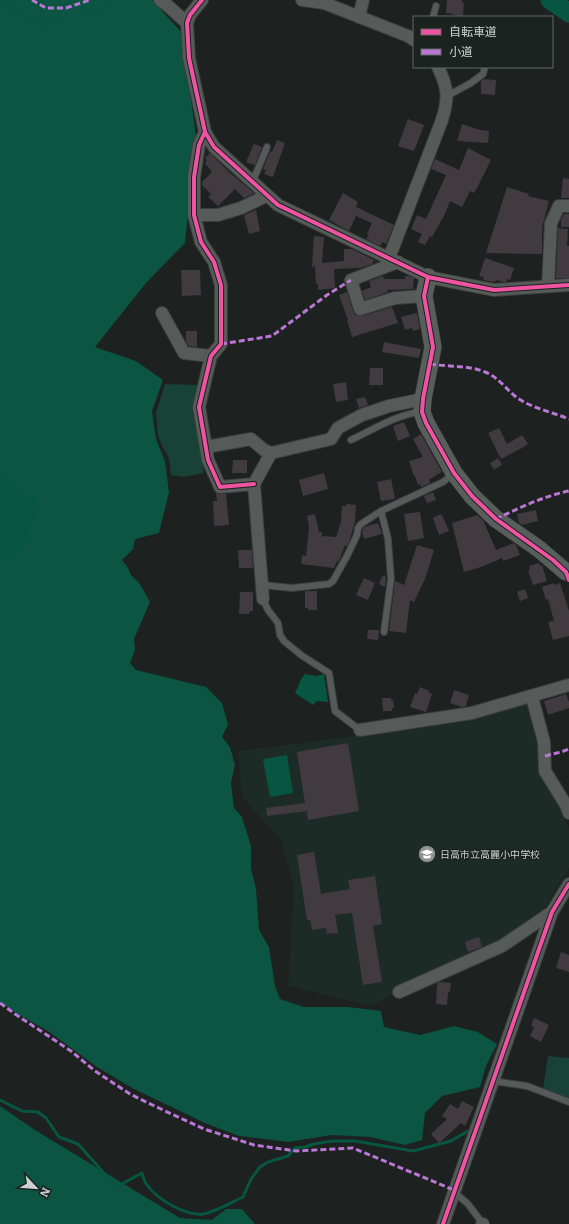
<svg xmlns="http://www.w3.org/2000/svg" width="569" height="1224" viewBox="0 0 569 1224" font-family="Literata,'Noto Sans JP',serif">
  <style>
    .built { fill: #1d2b26 }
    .green { fill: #174235 }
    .forest { fill: #0b5542 }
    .water { fill: #075642 }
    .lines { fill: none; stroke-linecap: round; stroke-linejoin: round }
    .stream { stroke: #075642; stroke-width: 3 }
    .river { stroke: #075642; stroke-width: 19 }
    .building { fill: #413b40 }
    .lane-casing { stroke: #3a3e3d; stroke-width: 8 }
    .street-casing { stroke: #3a3e3d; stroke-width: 14 }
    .secondary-casing { stroke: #3a3e3d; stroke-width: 18 }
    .lane { stroke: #565a58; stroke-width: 6 }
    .street { stroke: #565a58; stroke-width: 12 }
    .secondary { stroke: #585e5b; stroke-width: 17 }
    .quiet { stroke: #ba77d6; stroke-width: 3; stroke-dasharray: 6 3; stroke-linecap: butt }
    .cycleway-casing { stroke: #1b2320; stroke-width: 6 }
    .cycleway { stroke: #f153a3; stroke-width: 4 }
    .labels { text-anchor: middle; stroke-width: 3; stroke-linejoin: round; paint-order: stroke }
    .poi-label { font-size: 10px; fill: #cdd2d0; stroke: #1b2320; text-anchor: start }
  </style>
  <rect width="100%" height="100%" fill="#1d211f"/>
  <path class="built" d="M524,703L528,706L541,743L537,770L562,808L569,830V868L541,914L509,941L412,983L371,1006L288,986L294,887L281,840L242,797L238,751L465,722Z"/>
  <path class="green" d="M165,384L199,385L195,417L204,473L183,477L171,475L169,458L164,450L158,436L156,413Z
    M548,1056L569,1058V1100L543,1089Z"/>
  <path class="forest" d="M0,0H152L182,33L196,136L185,243L146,283L95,347L136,361L163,380L152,411L156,439L165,461L169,492L159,533L135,539L133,549L122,560L128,568L131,575L140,584L150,602L134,639L135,650L130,663L136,670L206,687L222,703L228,724L222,737L230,747L235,765L231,783L234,808L242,817L251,846V869L256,889L259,930L269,947L275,986L280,999L304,1007H348L381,1011L384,1027L420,1035L454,1026L478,1032L497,1044L486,1066L480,1087L442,1096L425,1113L422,1140L405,1145L370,1137L332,1135L288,1142L239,1136L205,1123L134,1089L97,1067L48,1031L16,1013L0,1002Z
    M0,1106L35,1130L180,1218L212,1220L226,1209H242L255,1224H0Z"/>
  <path class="water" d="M0,475L24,495L38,497L24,550H20L12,556L0,559Z
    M305,674L316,676L324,674L328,702L317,701L313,705L295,693C299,686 300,679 305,674Z
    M287,755L293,793L270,797L263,759Z"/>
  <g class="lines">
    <path class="stream" d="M1,0L19,12L41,24L54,22C60,15 60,10 60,0
      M82,0C84,10 89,13 98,15L106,8L110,0
      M0,1100L22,1111L38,1112L46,1118L59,1137L78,1144L112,1182L120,1185L142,1173C143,1177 144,1181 147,1185C157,1199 185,1216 203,1214C215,1212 232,1202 243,1197L251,1179L260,1167L268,1162L288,1156L295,1148L305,1147L314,1144L332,1141H355L413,1151L451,1141L468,1131"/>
    <path class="river" d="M550,0L569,13"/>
  </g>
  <path class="building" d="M447,0H462V3H464L463,16L453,15V14L446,13Z
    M484,79L496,80L495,95L481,94V81Z
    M408,119L424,125L414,151L398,146Z
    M462,124L480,130L489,131L488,143L457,141Z
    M277,140L285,143L273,177L264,174L266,170L263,169L270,151L272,152Z
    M254,144L262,147L255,165L246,162Z
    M468,148L491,160L478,186L474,193L470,191L462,207L450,201L444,216L432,237L430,236L425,245L418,242L422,234L411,229L417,215L426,219L446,175L431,169L435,159L459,170Z
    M210,153L229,172L254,193L244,198L235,189L218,206L208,197L211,194L202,185V182L212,172L205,163L207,161L205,158Z
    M563,178L569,179V198H561Z
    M507,187L529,194L528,196L549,201L542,228V254L486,253Z
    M343,193L358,202L356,207L394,225L386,244L382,242L380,246L366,239L369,235L367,234L372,223L356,216L349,231L329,220Z
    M256,210L260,231L249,234L244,215Z
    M564,214H569V227H561V219Z
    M558,228L568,229L567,246H569V278H556Z
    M314,236L324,237L322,263L344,261V249H352L374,260L372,264L360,268L334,269L335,288L318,290V284H316L315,266L312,267Z
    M485,258L514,268L510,280L507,279L506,282H504L497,280L494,282L483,280L484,277L479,276Z
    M181,270H200L201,295L182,296Z
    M383,276L384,279H405V276H409L414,278L413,289L387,290L388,292L365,300L362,291L371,287L369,281Z
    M347,292L353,311L355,315L362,316L392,307L398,323L352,337L347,320H348L339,295Z
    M417,313L420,329L413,331L412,328L405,330L401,317Z
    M186,331H197V347L189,346L186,342Z
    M384,342L421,349L419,358L382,352Z
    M370,368H383V385H369Z
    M346,382L348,400L336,402L333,384Z
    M365,397L368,405L359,408L356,399Z
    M404,422L410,436L398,441L393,426Z
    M499,428L507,444L522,435L528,444L522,448L501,459L488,433Z
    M421,434L442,472L433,477V478L429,479L430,483L421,487L420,484L418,485L415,476H414L409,461L423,457L413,439Z
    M498,458L502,465L494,470L490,463Z
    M233,460H247V473H232Z
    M324,473L328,489L303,496L299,480Z
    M391,479L395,499L381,501L377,482Z
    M433,492L436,500L427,503L424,496Z
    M216,493L226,494L229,525L214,526L213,501H217Z
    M346,504L356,505L355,522L349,542L347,546L345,545L339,561H337L334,568L301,564L302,555L306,556L309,527L307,516L315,514L319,532H322V536L336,537L341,522L342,506H346Z
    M536,510L538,521L522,525L519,523L517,514Z
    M420,512L424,538L408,541L404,514Z
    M439,515H442L449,531L439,535L433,518Z
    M477,515L483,520L496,550L514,543L516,545L520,555L503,561L502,558L481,567L464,572L452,523Z
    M378,523L382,534L364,539L362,532L364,527Z
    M417,545L434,550L425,579L414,602L410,600L406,633L389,631L395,581L404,585Z
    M238,550H252L253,568H239Z
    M539,563L540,566L542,565L547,581L533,585L528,570H530L529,566Z
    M383,575L386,577L385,587L379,584Z
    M364,578L375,583L368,600L356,595Z
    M554,583V585L560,583L569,611V636L553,640L548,622L554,621L548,599L546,600L542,587Z
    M525,589L528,598L520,601L517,592Z
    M305,591H317V610H308V608H305Z
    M240,592H253V611H250L249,614H239Z
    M368,630H379L378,640L367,639Z
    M420,687L429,691L428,692L432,694L426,712L410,707L415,693L417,694Z
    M454,690L469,695L466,706L462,707L450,703Z
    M566,694L569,702V708L548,715L544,701Z
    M382,698H391V700H393L394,708H392V711H383Z
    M348,743L359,811L308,820L307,811L267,816L266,808L305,803L297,752Z
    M314,852L321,894L350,889L348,880L375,876L382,924L373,926L382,982L363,985L352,913L335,915L338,933L327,934L326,928L312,930L310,920H307L297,855Z
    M479,937L482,947L468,952L465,942Z
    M561,952L569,955V972L556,968Z
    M440,982L451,983L450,992H448L447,1005L436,1004L437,983Z
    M534,1018L549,1025L541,1042L530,1036L534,1027L531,1026Z
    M462,1101L474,1107L465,1126L461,1123L439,1143L431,1134L447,1119L442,1116L450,1104L458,1109Z"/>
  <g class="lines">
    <defs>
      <path id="lane" d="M433,17L436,6
        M447,96L471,83L483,74L485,67
        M252,183L267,147
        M351,440C374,429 396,415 420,412
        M381,511L388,539L391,579L384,632
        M262,585L292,588L329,584L333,581L347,556L357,535L358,528L361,524L381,511L443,482L453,474
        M263,599L268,610L278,623L280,635L284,641L301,655L329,673L335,711L360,730
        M493,1081L527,1086L569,1102
        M454,1192L468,1204L483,1224"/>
      <path id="street" d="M160,0L167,5L187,23
        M202,0L190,15L187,23L189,58L205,132L214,147L278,205L428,277L494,290L569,285
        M302,0L324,3L408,36L414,40
        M359,17L363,0
        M205,132L199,145L194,177V215L201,242L214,262L221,285V344L211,356L199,407L208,460L220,487L254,484
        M194,215H218L241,208L266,196
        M389,258L442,120C449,97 448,88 438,67
        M398,262L351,280L360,309L395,298L424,296
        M548,286L551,223L559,206H569
        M162,313L184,353L211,356
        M206,447L251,439L264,450L271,453
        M263,599L254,484L271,453L331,439L338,428L362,415L389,406L423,399
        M532,697L544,742L545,771L566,805L569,813
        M360,730L472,713L569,685
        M399,992L502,946L552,912
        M443,1224L552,912L569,884
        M482,1224H483"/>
      <path id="secondary" d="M428,277L424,296L433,347L423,399L422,412L426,423L454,473L472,496L496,519L539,549L566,572"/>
    </defs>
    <use href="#lane" class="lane-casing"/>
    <use href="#street" class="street-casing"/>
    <use href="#secondary" class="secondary-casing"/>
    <use href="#lane" class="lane"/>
    <use href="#street" class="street"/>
    <use href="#secondary" class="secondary"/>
    <path class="quiet" d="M32,0L46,8H66L90,0
      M221,344L272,336L327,295L351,280
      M430,364C448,367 468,365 485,372C498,377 505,388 516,397C531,408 552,412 569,419
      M496,519C519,508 544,496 569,491
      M545,756L561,752L569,749
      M0,1003L15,1014L71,1051L95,1071L130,1094L148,1103L204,1129L254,1145L296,1151L353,1148L454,1190"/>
    <defs>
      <path id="cycleway" d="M202,0L190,15L187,23L189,58L205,132L214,147L278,205L428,277L494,290L569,285
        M205,132L199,145L194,177V215L201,242L214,262L221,285V344L211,356L199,407L208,460L220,487L254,484
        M428,277L424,296L433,347L423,399L422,412L426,423L454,473L472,496L496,519L553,560L566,572L569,580
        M443,1224L552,912L569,884"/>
    </defs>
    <use href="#cycleway" class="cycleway-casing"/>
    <use href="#cycleway" class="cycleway"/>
  </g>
  <defs>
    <symbol id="school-disc" viewBox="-11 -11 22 22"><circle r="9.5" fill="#8f9492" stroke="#1b2320"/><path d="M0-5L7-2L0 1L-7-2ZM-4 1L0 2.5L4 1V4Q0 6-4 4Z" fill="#fff"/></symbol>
  </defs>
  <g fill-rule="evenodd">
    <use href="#school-disc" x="417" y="844" width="20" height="20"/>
  </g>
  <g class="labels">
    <g class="poi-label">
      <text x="440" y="858">日高市立高麗小中学校</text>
    </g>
  </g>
  <rect x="413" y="16" width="140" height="52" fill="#1b2320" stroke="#626966"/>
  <rect x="421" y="29" width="20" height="6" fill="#f153a3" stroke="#626966"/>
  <text x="449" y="36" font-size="12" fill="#cdd2d0">自転車道</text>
  <rect x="421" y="49" width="20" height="6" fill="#ba77d6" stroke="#626966"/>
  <text x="449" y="56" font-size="12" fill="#cdd2d0">小道</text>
  <g transform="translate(36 1188) rotate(116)" stroke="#1b2320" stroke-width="3" paint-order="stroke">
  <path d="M0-3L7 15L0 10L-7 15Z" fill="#cdd2d0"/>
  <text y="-6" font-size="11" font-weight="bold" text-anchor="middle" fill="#cdd2d0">N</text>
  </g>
</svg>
